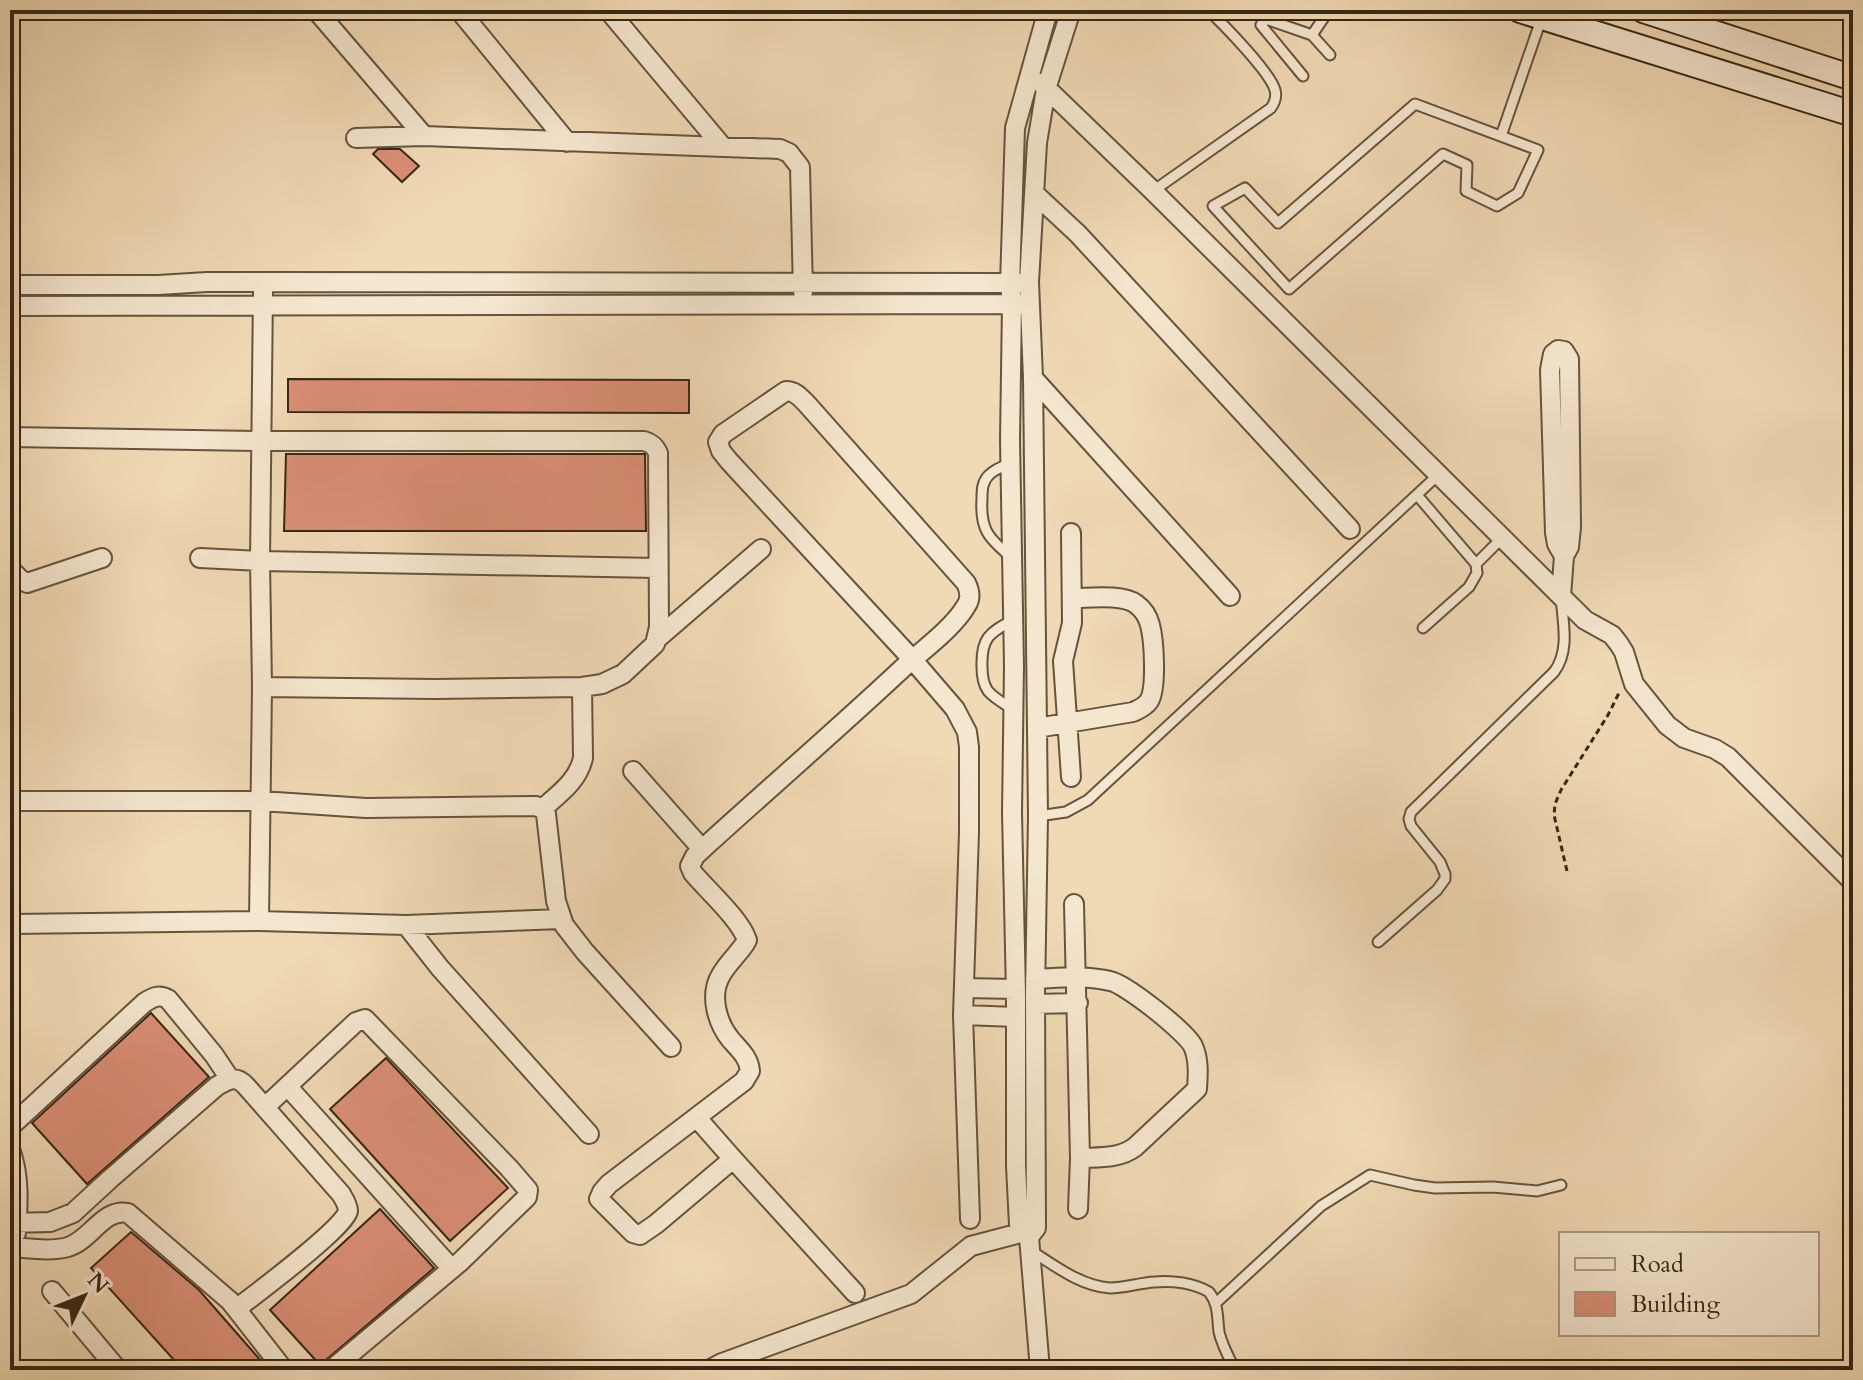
<svg xmlns="http://www.w3.org/2000/svg" width="1863" height="1380" viewBox="0 0 1863 1380" font-family="Cardo,serif">
  <style>
    .building { fill: #da8e76; stroke: #372815; stroke-width: 2 }
    .lines { fill: none; stroke-linecap: round; stroke-linejoin: round }
    .lane-casing { stroke: #65543d; stroke-width: 13 }
    .street-casing { stroke: #65543d; stroke-width: 22 }
    .secondary-casing { stroke: #372815; stroke-width: 28 }
    .path { stroke: #372815; stroke-width: 3; stroke-dasharray: 6 4; stroke-linecap: butt }
    .lane { stroke: #f5e6cf; stroke-width: 9 }
    .street { stroke: #f5e6cf; stroke-width: 18 }
    .secondary { stroke: #f5e6cf; stroke-width: 24 }
  </style>
  <rect width="100%" height="100%" fill="#f0d9b5"/>
  <filter id="stains"><feTurbulence type="fractalNoise" baseFrequency=".0025" numOctaves="4"/><feColorMatrix values="0 0 0 0 .2 0 0 0 0 .09 0 0 0 0 .02 0 0 0 .5 -.17"/></filter>
  <radialGradient id="worn" r=".72"><stop offset=".6" stop-color="#630" stop-opacity="0"/><stop offset="1" stop-color="#630" stop-opacity=".3"/></radialGradient>
  <path class="building" d="M378,149H400L419,166L402,182L373,154Z
    M288,379L689,380V413L288,412Z
    M286,454H645L646,531H284Z
    M151,1013L209,1077L87,1184L32,1123Z
    M386,1058L508,1188L450,1241L330,1109Z
    M380,1209L434,1268L320,1365L270,1310Z
    M131,1232L199,1290L269,1370H183L91,1268Z"/>
  <g class="lines">
    <defs>
      <path id="lane" d="M1312,35L1329,10
        M1303,76L1261,25L1266,19L1312,35L1330,55
        M1415,104L1538,150L1518,193L1497,206L1466,191L1467,165L1443,154L1289,289L1213,206L1245,188L1278,223Z
        M1501,136L1542,17
        M1153,191L1271,108C1275,102 1277,97 1275,90C1270,72 1223,24 1208,10
        M1011,463C1003,466 995,469 989,475C982,482 982,490 982,499C980,529 988,538 1011,557
        M1417,495L1476,564L1502,538
        M1013,620C989,633 981,638 982,667C982,676 983,684 988,691C995,699 1005,704 1014,710
        M1423,628L1469,587L1477,573L1476,564
        M1038,816L1066,812L1088,800L1438,475
        M1378,942L1437,890L1445,879V874L1440,862L1411,826L1409,819L1411,812L1554,672C1570,651 1563,623 1561,597
        M1030,1250C1054,1265 1080,1286 1110,1288C1125,1288 1139,1283 1154,1282C1172,1280 1194,1283 1209,1292C1219,1305 1217,1317 1219,1332C1222,1345 1229,1358 1235,1370
        M1216,1303L1321,1206L1370,1175L1414,1185L1435,1188L1493,1187L1537,1191L1561,1185"/>
      <path id="street" d="M316,10L424,136
        M459,10L567,142
        M608,10L722,146
        M1041,83L1153,191L1585,620L1612,635L1619,644L1624,652L1634,684L1667,725L1684,738L1715,749L1728,757L1853,882
        M356,138L424,136L780,149L789,153L800,167L803,292
        M1035,194L1078,234L1350,529
        M10,285H158L207,282H264L1019,283
        M10,306L1022,304
        M1033,378L1230,596
        M10,437L263,441H644C651,443 655,446 658,453L659,627L655,644L623,674L602,684L582,687L435,689L262,687
        M200,558L260,561L658,568
        M10,569L20,579L27,583L102,558
        M1561,596L1564,556L1569,547L1571,527L1569,359L1564,351L1558,350L1553,354L1550,370L1555,533L1557,544L1564,556
        M658,638L761,549
        M1037,728L1133,712C1139,709 1145,707 1149,701C1157,688 1154,640 1150,625C1148,617 1143,609 1136,604C1122,594 1090,598 1073,598
        M633,771L702,849
        M1071,777L1063,661L1072,623L1071,533
        M10,801H261L366,808L536,806L542,809L546,814L556,901L564,925L585,952L671,1047
        M542,809C559,794 578,781 583,758L582,687
        M1074,904L1080,1158L1078,1209
        M259,921L262,687L260,561L263,292
        M10,924L259,921L406,925L561,919
        M406,925L440,968L589,1134
        M1035,979C1060,978 1086,975 1110,981C1126,984 1186,1032 1193,1046C1199,1059 1198,1075 1197,1089L1135,1147C1119,1159 1099,1157 1080,1158
        M964,988L1016,989
        M1035,1004L1078,1003
        M963,1015L1016,1017
        M288,1087L452,1269
        M265,1107L356,1022L365,1019L509,1168L528,1190L527,1197L460,1262L331,1370
        M697,1118L733,1159L855,1293
        M10,1127L144,1003C153,997 159,994 168,999L214,1055L230,1079
        M10,1149C20,1176 18,1205 16,1233
        M733,1159L656,1224L640,1235L633,1233L599,1199L602,1192L609,1184L744,1081L750,1071C749,1058 740,1050 731,1040C717,1023 709,995 721,975C727,964 737,955 744,945L747,940C740,919 708,891 693,873L690,866L695,856L709,843C774,784 841,726 905,666C923,650 954,627 966,606C971,599 970,591 966,583L806,403C800,397 795,391 786,391L723,434L718,442L721,451L729,461L912,659L955,709L967,732L969,747V832L963,1015L970,1219
        M10,1223L50,1222L73,1213L110,1179L217,1086C229,1079 236,1075 246,1086L341,1194C344,1199 348,1205 348,1211C346,1226 261,1290 244,1303C238,1306 235,1306 230,1301L128,1213C103,1208 91,1240 68,1247C50,1252 28,1248 10,1247
        M1029,1237L1036,1228L1035,995L1038,816L1033,378L1029,282L1037,143L1046,89L1071,10
        M52,1291L118,1370
        M230,1301L284,1370
        M709,1370L722,1363L911,1294L971,1246L1024,1232
        M1040,1370L1029,1237L1019,1225L1016,1166V994L1012,813L1014,666L1010,440L1012,304L1010,284L1015,128L1048,10"/>
      <path id="secondary" d="M1520,10L1853,114
        M1643,10L1853,78"/>
    </defs>
    <use href="#lane" class="lane-casing"/>
    <use href="#street" class="street-casing"/>
    <use href="#secondary" class="secondary-casing"/>
    <path class="path" d="M1567,871L1554,815L1555,804L1561,790L1608,715L1619,693"/>
    <use href="#lane" class="lane"/>
    <use href="#street" class="street"/>
    <use href="#secondary" class="secondary"/>
  </g>
  <rect width="1863" height="1380" fill="none" stroke="#f0d9b5" stroke-width="40"/>
  <rect x="12" y="12" width="1839" height="1356" fill="none" stroke="#372815" stroke-width="4"/>
  <rect x="20" y="20" width="1823" height="1340" fill="none" stroke="#372815" stroke-width="2"/>
  <rect x="1559" y="1232" width="260" height="104" fill="#f5e6cf" stroke="#a99a85" stroke-width="2"/>
  <rect x="1575" y="1258" width="40" height="12" fill="#f5e6cf" stroke="#a99a85" stroke-width="2"/>
  <text x="1631" y="1272" font-size="24" fill="#372815">Road</text>
  <rect x="1575" y="1292" width="40" height="24" fill="#da8e76" stroke="#a99a85" stroke-width="2"/>
  <text x="1631" y="1312" font-size="24" fill="#372815">Building</text>
  <g transform="translate(84 1296) rotate(47)" stroke="#f5e6cf" stroke-width="6" paint-order="stroke">
  <path d="M0-6L14 30L0 20L-14 30Z" fill="#372815"/>
  <text y="-12" font-size="22" font-weight="bold" text-anchor="middle" fill="#372815">N</text>
  </g>
  <rect width="100%" height="100%" filter="url(#stains)"/>
  <rect width="100%" height="100%" fill="url(#worn)"/>
</svg>
